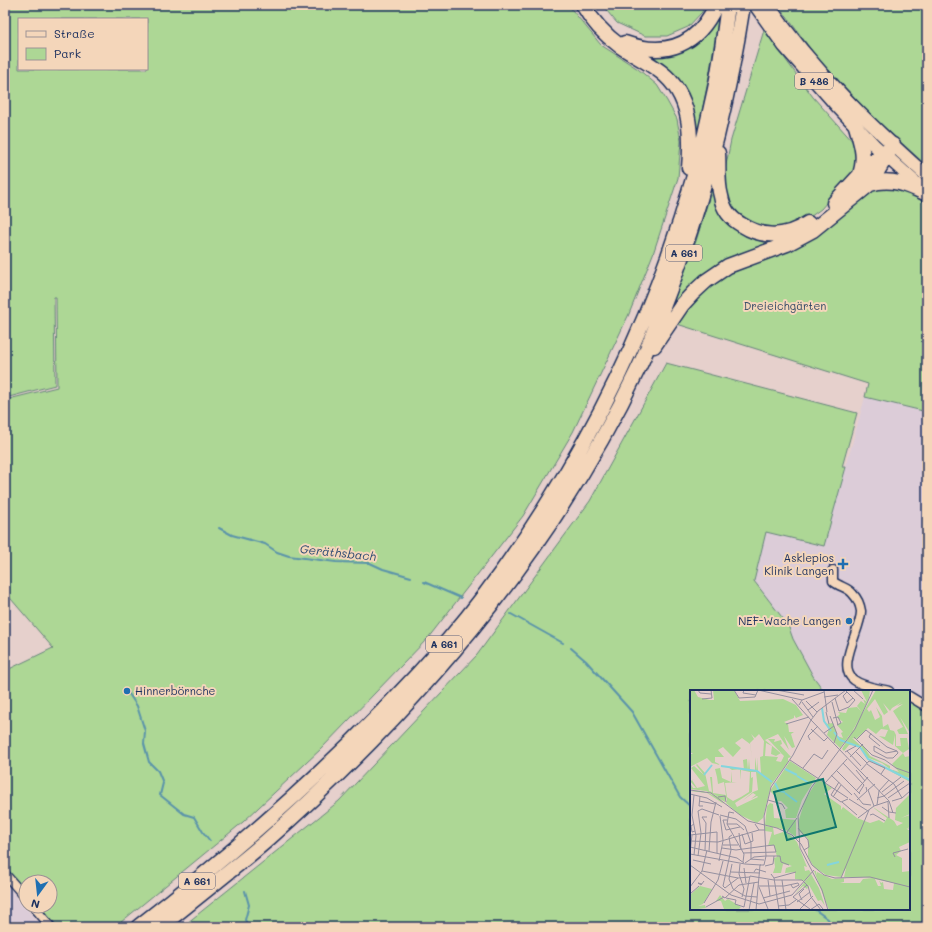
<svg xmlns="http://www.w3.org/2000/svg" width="932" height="932" viewBox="0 0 932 932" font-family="Mali,sans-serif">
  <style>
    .built { fill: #dcccd8 }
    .green { fill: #add795; stroke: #64837a; fill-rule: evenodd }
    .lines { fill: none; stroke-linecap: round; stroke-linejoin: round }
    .stream { stroke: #5a93aa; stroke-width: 2 }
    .street-casing { stroke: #1b2f5e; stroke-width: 11 }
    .primary-casing { stroke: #1b2f5e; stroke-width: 15 }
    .highway-casing { stroke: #1b2f5e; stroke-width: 17 }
    .street { stroke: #f4d6ba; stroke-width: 8 }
    .primary { stroke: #f4d6ba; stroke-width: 12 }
    .highway { stroke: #f4d6ba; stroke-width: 14 }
    .poi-dot { fill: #1f6fb2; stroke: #f4d6ba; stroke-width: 1.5 }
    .labels { text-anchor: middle; stroke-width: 4; stroke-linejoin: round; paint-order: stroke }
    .shield { fill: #f4d6ba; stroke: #5c617a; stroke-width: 1 }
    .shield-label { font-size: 10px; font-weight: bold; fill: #1b2f5e }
    .park-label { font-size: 11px; fill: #314866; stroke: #f4d6ba }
    .poi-label { font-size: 11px; fill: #1b2f5e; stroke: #f4d6ba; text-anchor: end }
    .water-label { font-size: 12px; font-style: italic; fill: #2b4871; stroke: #f4d6ba }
    .inset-river { fill: none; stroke: #84d5dd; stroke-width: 2 }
    .inset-road { fill: none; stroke: #9590a0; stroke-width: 1 }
    .view { fill: #0f766e; fill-opacity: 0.15; stroke: #0f766e; stroke-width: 2 }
    .inset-edge { fill: none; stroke: #1b2f5e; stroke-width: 2 }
  </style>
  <rect width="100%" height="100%" fill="#e6d0cc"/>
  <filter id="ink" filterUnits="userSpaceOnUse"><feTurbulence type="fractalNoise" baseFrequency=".025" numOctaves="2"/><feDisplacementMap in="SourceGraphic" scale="8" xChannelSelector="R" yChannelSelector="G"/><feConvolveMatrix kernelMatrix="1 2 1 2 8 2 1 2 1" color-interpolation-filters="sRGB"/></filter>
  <g filter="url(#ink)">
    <path class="built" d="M865,397L927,412V713L909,701V691H824L813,676L793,639L788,625L754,581L766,532L824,546Z
      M5,883L42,927H5Z"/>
    <path class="green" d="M5,5H568L601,45L638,69L657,85L667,101L677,119L681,141L678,178L653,254L629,314L573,432L523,516L428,638L321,749L243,822L115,927H58L39,906H50V882H26V891L5,868V671L53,648L5,592V400L57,387L56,297H54L55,385L5,398ZM19,19H147V69H19Z
      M602,5H704L702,12L688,27L667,36H645L617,23Z
      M778,5H927V166L869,113L815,55Z
      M720,8L709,76L697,137L688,104L632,48L665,51Z
      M764,30L813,97L854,143L859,156L853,172L821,209L803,222L773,229L758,228L737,215L727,199L725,170L731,140Z
      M715,179L733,224L801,232L737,255L724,261L669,313L696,241Z
      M885,185L909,192L927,205V412L865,397L868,384L677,324L684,313L701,294L724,276L738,269L784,253L804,242L873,190Z
      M666,363L857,413L842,467H846L824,546L766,532L754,581L788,625L793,639L813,676L824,691H691V909H909V701L927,713V927H182L339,801L477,655L590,501Z"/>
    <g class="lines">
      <path class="stream" d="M219,528L232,535L265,544L277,552L289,556L336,562L370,563L383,569L411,577
        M424,582L461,598
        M511,614L563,643
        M571,648L586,661L632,712L680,797L691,807
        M127,691L137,706L145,731L144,744L149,762L158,771L163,783L160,795L184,814L194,817L203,832L210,841
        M245,891L249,905L245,920L248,925L253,927
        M814,909L828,919L832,927"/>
      <defs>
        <path id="street" d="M833,570V581C839,587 848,587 853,594C857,598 860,605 861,611C862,628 835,667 854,680C863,687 878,688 889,691
          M909,696L927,707
          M5,874L26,898
          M33,906L51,927"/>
        <path id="primary" d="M755,5L784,46L836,105L874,145L925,191
          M768,5C813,70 869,124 927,176"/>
        <path id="highway" d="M583,5C592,21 605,35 620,46C633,55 648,62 661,72C691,95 692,134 689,168
          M625,43C667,58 698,45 716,5
          M856,126C861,144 866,156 860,175
          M718,153C719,167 717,183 721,196C723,209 731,219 742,225C764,239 787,237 808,223
          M870,184C891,177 908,185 927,194
          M834,203L869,165L885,151
          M654,346L682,305L693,293L706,281L728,266L787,244L813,230L870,184L893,145
          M138,927C250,840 356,746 449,639C486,596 519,549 549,501C628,375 685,236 715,89C721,61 724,33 728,5
          M160,927C195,899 231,871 265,842C417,708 552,552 639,367C648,348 655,329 662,310C701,211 727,109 743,5"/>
      </defs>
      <use href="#street" class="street-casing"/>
      <use href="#primary" class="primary-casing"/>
      <use href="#highway" class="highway-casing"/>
      <use href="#street" class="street"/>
      <use href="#primary" class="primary"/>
      <use href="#highway" class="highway"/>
    </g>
  </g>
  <g class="poi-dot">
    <path d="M841 558h4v4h4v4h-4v4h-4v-4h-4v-4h4z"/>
    <circle cx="849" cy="621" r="4"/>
    <circle cx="127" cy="691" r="4"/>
  </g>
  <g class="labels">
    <g class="shield">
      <rect x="795" y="73" width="38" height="16" rx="3"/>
      <rect x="666" y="245" width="36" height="16" rx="3"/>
      <rect x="426" y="636" width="36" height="16" rx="3"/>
      <rect x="179" y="873" width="36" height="16" rx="3"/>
    </g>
    <g class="shield-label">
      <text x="814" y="85">B 486</text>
      <text x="684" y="257">A 661</text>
      <text x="444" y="648">A 661</text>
      <text x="197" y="885">A 661</text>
    </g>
    <g class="park-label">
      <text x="785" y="310">Dreieichgärten</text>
    </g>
    <g class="poi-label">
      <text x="834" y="562">Asklepios<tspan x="834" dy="13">Klinik Langen</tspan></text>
      <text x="841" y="625">NEF-Wache Langen</text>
      <text x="135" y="695" text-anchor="start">Hinnerbörnche</text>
    </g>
    <g class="water-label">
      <text transform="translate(338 553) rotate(6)" y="4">Geräthsbach</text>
    </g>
  </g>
  <g transform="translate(690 690)">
    <rect width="220" height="220" fill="#e6d0cc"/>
    <path d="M0,0H4L8,7L20,10H24L23,0H44L50,11L93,9L106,15L113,25L106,28L104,25V28L94,32L98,34L99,42H104L101,44L105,57L102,58L94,46L99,60L88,44L75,50L93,65L78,49H85L84,52L91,50L92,54L90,55L101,67L98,68V72L81,95L73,128L67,133L50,125L36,113L37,110L36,107L35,112L30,109L34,114L17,103L0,101H12L29,107L16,101L0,99V93L3,98H6L0,91L5,89L2,90L7,98L15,96L1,78L4,76L14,85L6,75L7,74L15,83L19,101L22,102L20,87H22L23,103L36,105L34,92L28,94L27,87L25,79L30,78L32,88L41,92V81L42,92H47L35,93L37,107L43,111L51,107L59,102L60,82L51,80V90L50,79L42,80L38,77L54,80L52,60L53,70L57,69L58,80L59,69L60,81H65V67L67,81V67L68,82L71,84L70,67L73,66L74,51L69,44L65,48L61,44L64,49L60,53L62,68L60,54L52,48L45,53L51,58L43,67L33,57L28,60L34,67H25V72L31,75L22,73L17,68L0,77V64H3L0,62ZM76,53L82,56L81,64L86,66L91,63L94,66L91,72L86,71L88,67L75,66ZM61,82H66L68,100L63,102L52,111L63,103L66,105L61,109L67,106L68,107L47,117L45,113L62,102L63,87L61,88ZM171,0H180L179,8L171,26L164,39L150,58L137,45L139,39L136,34L143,33L147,44L146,49L147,46L153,48L151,43L153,42L147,35L153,32L147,27L150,24L148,22L156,23L158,18L167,17L172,22L167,16L171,11L175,14L173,9L177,12ZM186,0H220V43L210,27L218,44H209L207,40L213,37L203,21L213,14L207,16L212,12L202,18L200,21L193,13L198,22L194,25L185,9L177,19L179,22L181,20L185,30L190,27L186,17L192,26L193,37L198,34L200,40L204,41L206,45V56H211L210,48H217L219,59L213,63L205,56V45L203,55L189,46L195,47L198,40L191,39L186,44L178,38L166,49L162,48L171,56L173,55L180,66L200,76V79L192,73L176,67L171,56L159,55L154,61L152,59ZM213,63L215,67L220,66V88L217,87L220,90V92L202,82L203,80L209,82L202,74ZM100,71L126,88L112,110L106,128H96L95,120L98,118L91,111L85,112V106L80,101ZM128,89L142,98L134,104L151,116V120L153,117L167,128L180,133L189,130L194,133L197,128L185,119L183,117L204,131L207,136L213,133L205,130L206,118L220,104V124L211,128L220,125V137L216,139L220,138L217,140H220V152L209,157L211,161L206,165L212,168V182L220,181V197L210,195L220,197V220H139L124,181H126V185L127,182L142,189L171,187H154L156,178L151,187L136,185L124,177L118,167V149L109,141L108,133L115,110ZM174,187L182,188L173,189L170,193H150L154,192V188ZM185,189L204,193L203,200L194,199L193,192L191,193L189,190L191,196H188ZM80,113L83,114L84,128L106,130V147L96,140L75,135L77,116ZM75,136L83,137L84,145L93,142L99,144L107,152L117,177L114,176L115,181L119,180L121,183L115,191L105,189V182L95,183L96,178L102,176L99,175L93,174L91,183H83L85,177L84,168L87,167L84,155L78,156L82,142L75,141ZM121,184L129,198L135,216L131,210L128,211L119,195L117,199L113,196L105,204ZM10,196L22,199L13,214L8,216L15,215L16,218L0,220V205ZM30,205L35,211L38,209L51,217L48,220H32L34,219L31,211H26Z" fill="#add795" fill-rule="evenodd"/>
    <path class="inset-river" d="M132,18L134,31L141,41M144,42L150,50L170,57L178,69L202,81M31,76L67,81L82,92M95,79L107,85M202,81L220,90M14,85L22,75M107,86L119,93M85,93L89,101L95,102M95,103L107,112M137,175L149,172"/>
    <path class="inset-road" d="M8,0L10,3L21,4M44,0L49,8L65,7L68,0M54,0L53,3L66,5M68,0L112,10L109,15M86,0L114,5M134,0L137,22M156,0L128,21L121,30L199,111M163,0L173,9M157,2L153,6L157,13L163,8M134,7L148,5M145,8L149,21L159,17L165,10L155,0M12,9L22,8L21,0M112,10L134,2M116,11L127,22M112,12L123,27M142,12L148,35M118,20L129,12M136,22L139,34M140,26L147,44L144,53M143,28L148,27L151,33L147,35M96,34L119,27M121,39L134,51L138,47M134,43L144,36M181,43L179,47L190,56M164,47L182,65L195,70L206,78M167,49L176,40L197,57L207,61M120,50L118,46L128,36M184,56L196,63L207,61L208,63L203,68H197L184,61ZM157,61L171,76M165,61L177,73M155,62L166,56M160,67L173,54M100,70L158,108M153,73L174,95L169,103M177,74L204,94L212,108M113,78L124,64L132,69L138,60M206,78L220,83M146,80L170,104M166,80L175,91M171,80L179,71L195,78L191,84M141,85L162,105M149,92L141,105L151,112L158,109M135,93L157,69M0,100L21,103L58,131L87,138L102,145L111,154L122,175L134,185L145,188L180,187L220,197M166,101L178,87M192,102L211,87M164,103L173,114L181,115M0,104L17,108L32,117M10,106L9,116H13M28,107L35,106L36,112M143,107L151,95M187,108L194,106L214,91M198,108L220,93M159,109L178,121M78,110L92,114L95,119M167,110L177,101L176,97M9,111L25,114M199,111L203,123M202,111L212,108L220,101M152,112L167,125M198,112L199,128M187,115L189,101L199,90M184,116L178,100L185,94M192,117L199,122L206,123M44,123L39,122L37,134L54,164L53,172M30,125L46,129L55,136L61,153V168M180,125L183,124L195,131M30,126L33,150M168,128L184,116L199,111M37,130H33L36,140L50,137M4,134L1,136L2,142L5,141M37,134H47L54,140M65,134L69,140H75M108,138L118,150L119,157L114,160M97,142L107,128M49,143L51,159M52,144L55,154L63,151L62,143M0,145L27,142V163M42,145L39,147L41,160L33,196L35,198L48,188M0,151L28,152L69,140M33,155H48M0,157L47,168L54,173M32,158L46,160L75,156M15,160L16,133L12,127H17M19,161L21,132L26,112M0,163L2,145M53,163L86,162L84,155L75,156M0,164L55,174M4,165L6,146L2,125L4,105M8,166L11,143L8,121L12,119L29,125M205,167L203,163L218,159M60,169L74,170M3,170L21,174M29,171L33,151M55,173L64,167L76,166H90L91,172L99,175M42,174L39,189L43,199L55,206L67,207M50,174L49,184L54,199L52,207M55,174L71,175M0,175L41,205L69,214L102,205L124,180M75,176L83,174L84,166M54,178L56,193M12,181L48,188L60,187M41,182L70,183M64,182L66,179L76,182M81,184L84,188L89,220M60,186L84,190H112L118,196L121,207L131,220M84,188L106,182M151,188L179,120M78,190L80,206M92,190L96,220M12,194L8,193L11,195L14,191M117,195L103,207L120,219M68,196H94L108,193L109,195L103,198L101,195M0,197L12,181L17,160M69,197L78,219M0,204L9,196M32,206L35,208L49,195L69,192M36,208L46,210L45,214L54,217L60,186M73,208L100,201M112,210L109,204L114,199M107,212L120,202M14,213L28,190L33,171M88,216L99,215L106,210M16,217L34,207M59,220L64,193M66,220L70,175H74L76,166L74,126L81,97L103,65L121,30L102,9M109,220L123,206M120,220L129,214L133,219M138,220L132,200L110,158L108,126L121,98L165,39L183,0"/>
    <path class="view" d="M133,89L146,137L97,150L84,102Z"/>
    <rect width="220" height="220" class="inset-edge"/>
  </g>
  <rect width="932" height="932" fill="none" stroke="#f4d6ba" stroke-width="20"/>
  <rect x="10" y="10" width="912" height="912" fill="none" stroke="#1b2f5e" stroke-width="1.5" filter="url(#ink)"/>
  <rect x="18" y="18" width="130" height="52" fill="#f4d6ba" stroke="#9d9395"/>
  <rect x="26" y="31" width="20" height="6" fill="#f4d6ba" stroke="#9d9395"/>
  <text x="54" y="38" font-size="12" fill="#1b2f5e">Straße</text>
  <rect x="26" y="48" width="20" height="12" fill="#add795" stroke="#9d9395"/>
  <text x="54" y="58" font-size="12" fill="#1b2f5e">Park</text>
  <g transform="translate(38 894) rotate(195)"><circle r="19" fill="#f4d6ba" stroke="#9d9395"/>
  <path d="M0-3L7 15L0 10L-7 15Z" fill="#1f6fb2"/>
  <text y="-6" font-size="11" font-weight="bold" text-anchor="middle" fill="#1b2f5e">N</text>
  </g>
</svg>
